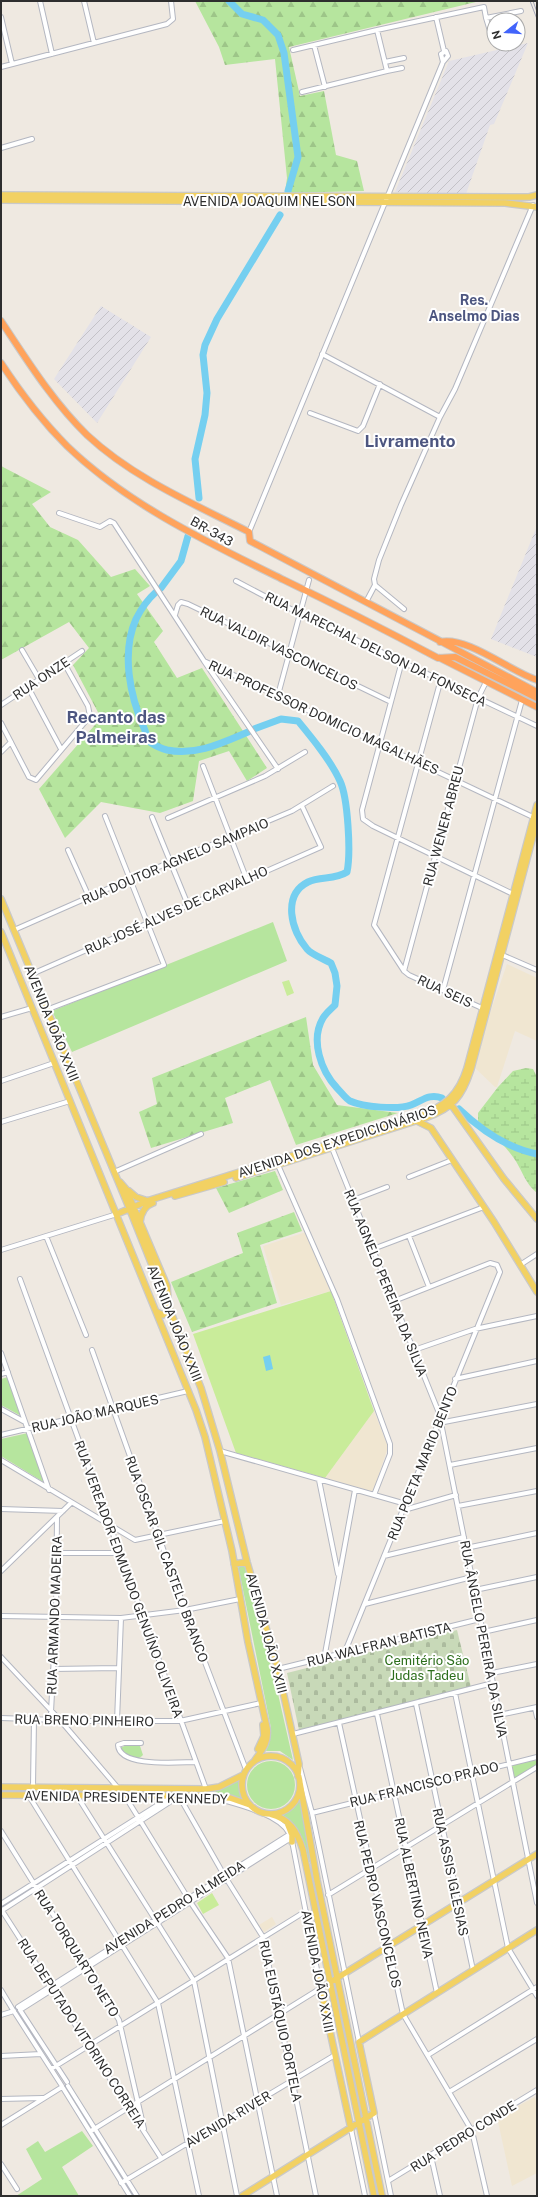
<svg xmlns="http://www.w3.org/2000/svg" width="538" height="2197" viewBox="0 0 538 2197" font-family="'Public Sans',sans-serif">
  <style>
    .industrial { fill: url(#industrial-furrows) }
    .education { fill: #f0e6d1 }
    .green { fill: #b6e59e }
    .forest { fill: url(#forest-firs) }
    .wetland { fill: url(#wetland-marsh) }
    .cemetery { fill: url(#cemetery-stones) }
    .pitch { fill: #c9ec9a }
    .water { fill: #75cff0 }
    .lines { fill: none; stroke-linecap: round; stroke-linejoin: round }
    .river { stroke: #75cff0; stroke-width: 7 }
    .minor-casing { stroke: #b4b7c1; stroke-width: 6 }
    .major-casing { stroke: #c9c9c9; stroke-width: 8 }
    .highway-casing { stroke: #c9c9c9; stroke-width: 8 }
    .minor { stroke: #fff; stroke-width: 4 }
    .major { stroke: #f2d163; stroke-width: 5.5 }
    .highway { stroke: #ffa35c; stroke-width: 6 }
    .tram { stroke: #a3a6b8; stroke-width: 1 }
    .rail { stroke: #a3a6b8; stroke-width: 1 }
    .labels { text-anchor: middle; stroke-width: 4; stroke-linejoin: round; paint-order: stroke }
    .street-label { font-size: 13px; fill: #2e2e2e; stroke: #fff }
    .park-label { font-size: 13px; fill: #2c6e1b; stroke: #fff }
    .neighbourhood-label { font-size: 14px; font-weight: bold; fill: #4d5680; stroke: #fff }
    .district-label { font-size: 17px; font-weight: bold; fill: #4d5680; stroke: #fff }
  </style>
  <defs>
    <pattern id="industrial-furrows" width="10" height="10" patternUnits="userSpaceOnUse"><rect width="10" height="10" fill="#e3e1e8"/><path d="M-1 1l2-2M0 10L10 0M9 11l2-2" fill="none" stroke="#c3c1c7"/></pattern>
    <pattern id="forest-firs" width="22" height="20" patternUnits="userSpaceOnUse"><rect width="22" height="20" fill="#b6e59e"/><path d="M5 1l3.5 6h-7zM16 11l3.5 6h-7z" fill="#9dc588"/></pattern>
    <pattern id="wetland-marsh" width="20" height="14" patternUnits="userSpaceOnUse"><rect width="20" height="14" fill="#b6e59e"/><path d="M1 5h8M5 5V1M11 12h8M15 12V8" fill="none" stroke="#9dc588"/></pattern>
    <pattern id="cemetery-stones" width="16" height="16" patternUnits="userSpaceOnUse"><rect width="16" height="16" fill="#c8d9b8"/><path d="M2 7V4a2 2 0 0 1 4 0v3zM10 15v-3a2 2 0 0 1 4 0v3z" fill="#acbb9e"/></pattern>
  </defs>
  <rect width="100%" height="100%" fill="#efe9e1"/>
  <path class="industrial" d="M528,43L494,124L490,125L466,194L395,192L449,61Z
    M101,306L151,337L97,423L54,379Z
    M537,526V657L491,639Z"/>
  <path class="education" d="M507,964L537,978V1041L515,1031L497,1087H495L475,1068L487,1022Z
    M306,1232L331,1291L281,1305L263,1246Z
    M374,1411L388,1447L373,1492L325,1478Z
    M272,1917L276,1924L264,1932L259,1925Z
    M535,2097L537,2107V2173L512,2186L497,2117Z"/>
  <path class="green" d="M273,922L287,961L72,1052L52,1011Z
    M8,1377L23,1417L1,1405V1379Z
    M28,1433L45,1483L1,1456V1439Z
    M244,1564L276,1685L293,1760L280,1751H266L269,1744L271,1728L239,1570L238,1565Z
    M129,1744L140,1746L143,1755C137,1761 132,1758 125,1756L120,1748Z
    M537,1760V1764L514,1780L511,1765Z
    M247 1785a24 24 0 1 1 48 0a24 24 0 1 1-48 0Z
    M240,1780L243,1799L214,1792Z
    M301,1797L306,1818L310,1862H308L297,1828L282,1814L293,1809Z
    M82,2131L93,2146L62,2167L79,2196H16L42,2179L26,2149L38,2141L45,2152Z"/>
  <path class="forest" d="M195,1H480L289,47L300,96L324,91L336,155L357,161L364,191L285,193L287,178L275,59L225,65L219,47Z
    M1,466L51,492L32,504L50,527L78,540L111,577L135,569L150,586L137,594L163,631L154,642L177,678L202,668L267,768L247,781L229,751L199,761L193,801L160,813L101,802L65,838L39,789L101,718L73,665L89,648L69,622L1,660Z
    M306,1017L313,1065L337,1105L398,1113L296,1145L270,1080L225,1098L233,1123L151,1148L139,1112L157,1104L152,1078Z
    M275,1171L283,1190L229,1213L216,1188Z
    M294,1212L302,1231L260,1245L277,1303L192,1332L171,1282L243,1253L237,1233Z"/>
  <path class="wetland" d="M526,1068L533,1069L537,1077V1193C525,1184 522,1169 513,1157C503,1143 490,1132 478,1121V1113L498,1087L513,1071Z"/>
  <path class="cemetery" d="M457,1630L471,1687L299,1730L287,1673Z"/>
  <path class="pitch" d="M289,980L294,993L287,996L282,982Z
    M331,1291L374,1411L325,1478L236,1453L193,1334Z
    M212,1893L219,1905L203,1914L197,1903Z"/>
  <path class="water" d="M270,1355L273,1369L266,1371L263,1357Z"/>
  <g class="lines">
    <path class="river" d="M229,1L242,14L263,20L278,35L284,53L298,157L288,191
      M199,498L195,459L205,415L207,393L203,355L205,345L217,319L280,215
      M161,588L181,561L188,536
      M156,592C147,600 141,609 136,619C121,653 130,696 144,728C146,732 147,739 150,742C153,745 163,749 167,750C196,756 222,743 248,732
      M254,729L281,719L298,721C312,738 331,761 340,781C348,798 351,853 347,872C335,880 320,876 308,882C282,895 291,931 307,949C312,955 324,959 331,963L335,973L337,986L335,1005C331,1009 326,1013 323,1018C310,1040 321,1071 337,1088C341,1092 346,1099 350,1101C363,1107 398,1110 411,1105C422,1101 429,1093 442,1098
      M459,1109C481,1130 506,1148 537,1154"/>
    <defs>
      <path id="minor" d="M40,1L52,54
        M84,1L94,43
        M1,17L12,64
        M436,17L444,51
        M486,18L493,41
        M314,45L325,87
        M293,50L377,30
        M385,62L404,58
        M1,67L167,24L173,19L171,1
        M387,71L402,68
        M302,92L387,71L377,30L484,7L486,18L521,11
        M1,148L32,139
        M322,354L440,417
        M310,413L358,431L363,426L380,384
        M59,513L100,527L110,521L114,523L204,661L535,818
        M249,532L443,62L448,56L446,51L441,54L443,62
        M236,581L272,600L537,726
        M366,602L375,585
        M404,609L375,585L374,579L379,560L401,505L440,417L455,389L533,205
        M175,615L178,605L181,602L188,604L391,702
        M22,650L39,679
        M204,661L278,769
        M402,661L362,810L363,819L373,826L513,894
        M441,679L374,925L404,971L409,975L484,1009
        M28,687L61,749
        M278,695L309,580
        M1,705L82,651
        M1,723L29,777L36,780L90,716L88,706L64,663
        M1,752L11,742
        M203,766L247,880
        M152,817L188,905
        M168,818L265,776L305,752
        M68,850L89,897
        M14,930L130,879L292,811L333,786
        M500,954L537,970
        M404,971L478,698L486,682
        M32,974L321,847L302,806
        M443,990L522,700
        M46,1010L164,965L105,816
        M1,1017L32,1008
        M1,1081L54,1063
        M1,1122L70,1101
        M332,1148L441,1418
        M278,1165L337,1299L390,1444V1454L374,1495
        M114,1172L201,1134
        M409,1177L452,1160
        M353,1200L387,1187
        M46,1236L86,1335
        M409,1236L429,1287
        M373,1249L484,1207
        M1,1250L117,1214
        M520,1265L537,1254
        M20,1279L206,1789
        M92,1350L185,1610L245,1767
        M414,1350L475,1329L537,1316
        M1,1353L49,1490
        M1,1374L8,1372
        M455,1379L537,1361
        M1,1409L25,1422
        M439,1423L537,1404
        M441,1423L537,1903
        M1,1435L188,1391
        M220,1451L406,1504
        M1,1460L135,1540L225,1521
        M450,1465L537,1448
        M319,1480L338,1574
        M458,1506L537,1491
        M1,1509L63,1511
        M404,1510L456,1495
        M466,1548L537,1533
        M56,1553H119
        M384,1556L464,1537
        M1,1571L71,1503
        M475,1590L537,1577
        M365,1604L472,1577
        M1,1616L121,1618L185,1610L240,1599
        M483,1632L537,1620
        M344,1654L500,1272L497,1265L490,1263L394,1301
        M1,1657L60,1720L118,1788
        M324,1659L355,1490
        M53,1669L118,1668
        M278,1669L480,1619
        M492,1673L537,1664
        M455,1693L508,1948L537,1996
        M416,1704L473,1970
        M535,1708L537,1717
        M51,1712L56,1617L57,1517
        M377,1714L437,1993
        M499,1715L537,1707
        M1,1718L84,1721H180L261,1703
        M117,1721L121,1618
        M339,1723L403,2014L472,2131L487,2196
        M293,1734L493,1683
        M141,1743H124L118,1745C119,1768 179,1762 196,1762
        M300,1768L312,1813L359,2042
        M33,1787L34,1719
        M29,1796L158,2003L199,2196
        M77,1796L194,1981L237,2196
        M125,1796L191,1903L228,1958L277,2196
        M219,1799C239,1805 279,1814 289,1833
        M312,1813L537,1757
        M1,1831L119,2020L144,2129
        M292,1841L319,1980
        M328,1895L537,1767
        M1,1904L172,1796
        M1,1909L161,2158
        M1,1911L179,1796L224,1875L263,1937L316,2196
        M1,1990L13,2010
        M18,2007L290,1834
        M15,2013L62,2086
        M1,2015L14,2011
        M428,2055L537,1987
        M1,2056L41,2054
        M51,2069L306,1911
        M67,2082L20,2010L291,1838
        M68,2086L137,2196
        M63,2088L130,2196
        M449,2092L537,2039
        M1,2099L43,2098
        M374,2113L391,2196
        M1,2125L62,2087
        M351,2129L365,2196
        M91,2131L321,1988
        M431,2156L440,2196
        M1,2164L17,2189
        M388,2181L537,2090
        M121,2183L335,2055"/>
      <path id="major" d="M1,195L529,197L537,195
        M1,200L505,203L537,207
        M1,899L130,1210L201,1388L220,1451L247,1562L278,1669L299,1764L298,1776
        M1,932L196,1410L205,1437L232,1551L248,1642L267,1728C269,1741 263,1749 255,1760
        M450,1103L504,1179L537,1219
        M417,1121L431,1128L494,1222L537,1292
        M236,1178L425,1118C453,1108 462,1097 471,1069L537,821
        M120,1182L126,1189L167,1286L169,1310L163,1315L157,1312
        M129,1191L136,1197L148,1201
        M175,1196L224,1182
        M117,1214L150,1200L419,1116C445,1106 459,1095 467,1068L537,805
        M140,1222C141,1213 144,1206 153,1203
        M234,1564L247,1562
        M258,1749L264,1736L263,1725
        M242 1785a29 29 0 1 1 58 0a29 29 0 1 1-58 0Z
        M300,1783L317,1880L382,2196
        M1,1787L206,1789L219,1787L243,1775
        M1,1795L198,1796L230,1798L250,1805
        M270,1814C290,1819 297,1831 303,1850L374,2196
        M288,1825L292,1835V1842
        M319,1980L351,2129
        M321,1988L537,1854
        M242,2196L374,2113L359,2042L537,1930"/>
      <path id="highway" d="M1,321C27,360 53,402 87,435C133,478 194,504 249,532L250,541L537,692
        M1,363C20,392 42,421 67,446C128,505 209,543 284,580C336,605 387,631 438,658L455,657L537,698
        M440,642C468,636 509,671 537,680
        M440,658L537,707"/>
    </defs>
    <use href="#minor" class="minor-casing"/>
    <use href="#major" class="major-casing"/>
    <use href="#highway" class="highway-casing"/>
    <use href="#minor" class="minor"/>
    <use href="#major" class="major"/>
    <use href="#highway" class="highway"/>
    <path class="tram" d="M533,1L537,12"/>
    <path class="rail" d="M530,1L537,19"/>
  </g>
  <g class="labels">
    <g class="street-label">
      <text x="269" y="206">AVENIDA JOAQUIM NELSON</text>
      <text transform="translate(212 531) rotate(29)" y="5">BR-343</text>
      <text transform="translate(279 648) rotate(26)" y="5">RUA VALDIR VASCONCELOS</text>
      <text transform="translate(376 649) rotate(26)" y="5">RUA MARECHAL DELSON DA FONSECA</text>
      <text transform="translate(41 678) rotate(-34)" y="5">RUA ONZE</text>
      <text transform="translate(324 717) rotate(25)" y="5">RUA PROFESSOR DOMICIO MAGALHÃES</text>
      <text transform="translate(443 826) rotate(-75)" y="5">RUA WENER ABREU</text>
      <text transform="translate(175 861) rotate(-23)" y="5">RUA DOUTOR AGNELO SAMPAIO</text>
      <text transform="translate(176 910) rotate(-24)" y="5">RUA JOSÉ ALVES DE CARVALHO</text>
      <text transform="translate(445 991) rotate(25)" y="5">RUA SEIS</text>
      <text transform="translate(52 1023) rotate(68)" y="5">AVENIDA JOÃO XXIII</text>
      <text transform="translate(337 1141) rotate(-18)" y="5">AVENIDA DOS EXPEDICIONÁRIOS</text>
      <text transform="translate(386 1283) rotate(68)" y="5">RUA AGNELO PEREIRA DA SILVA</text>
      <text transform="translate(175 1323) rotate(68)" y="5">AVENIDA JOÃO XXIII</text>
      <text transform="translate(95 1413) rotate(-13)" y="5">RUA JOÃO MARQUES</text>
      <text transform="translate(422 1463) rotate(-68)" y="5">RUA POETA MARIO BENTO</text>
      <text transform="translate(167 1559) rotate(70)" y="5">RUA OSCAR GIL CASTELO BRANCO</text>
      <text transform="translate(129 1579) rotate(70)" y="5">RUA VEREADOR EDMUNDO GENUÍNO OLIVEIRA</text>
      <text transform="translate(54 1615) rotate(-88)" y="5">RUA ARMANDO MADEIRA</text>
      <text transform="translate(267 1633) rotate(75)" y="5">AVENIDA JOÃO XXIII</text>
      <text transform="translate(484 1639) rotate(79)" y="5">RUA ÂNGELO PEREIRA DA SILVA</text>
      <text transform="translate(379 1644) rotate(-14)" y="5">RUA WALFRAN BATISTA</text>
      <text transform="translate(84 1720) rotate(1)" y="5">RUA BRENO PINHEIRO</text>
      <text transform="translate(424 1784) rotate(-14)" y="5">RUA FRANCISCO PRADO</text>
      <text transform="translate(126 1797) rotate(1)" y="5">AVENIDA PRESIDENTE KENNEDY</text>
      <text transform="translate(451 1872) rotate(78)" y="5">RUA ASSIS IGLESIAS</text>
      <text transform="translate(414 1888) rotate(78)" y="5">RUA ALBERTINO NEIVA</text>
      <text transform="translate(378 1904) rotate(77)" y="5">RUA PEDRO VASCONCELOS</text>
      <text transform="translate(174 1907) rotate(-32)" y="5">AVENIDA PEDRO ALMEIDA</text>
      <text transform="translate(77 1953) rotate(58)" y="5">RUA TORQUARTO NETO</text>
      <text transform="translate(318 1971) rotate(79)" y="5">AVENIDA JOÃO XXIII</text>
      <text transform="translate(281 2021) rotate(78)" y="5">RUA EUSTÁQUIO PORTELA</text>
      <text transform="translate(82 2033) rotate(57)" y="5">RUA DEPUTADO VITORINO CORREIA</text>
      <text transform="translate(228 2119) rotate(-31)" y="5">AVENIDA RIVER</text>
      <text transform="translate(463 2136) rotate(-32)" y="5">RUA PEDRO CONDE</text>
    </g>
    <g class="park-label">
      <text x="427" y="1665">Cemitério São<tspan x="427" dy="15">Judas Tadeu</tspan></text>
    </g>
    <g class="neighbourhood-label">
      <text x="474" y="305">Res.<tspan x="474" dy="16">Anselmo Dias</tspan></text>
    </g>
    <g class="district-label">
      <text x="410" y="447">Livramento</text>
      <text x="116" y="723">Recanto das<tspan x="116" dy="20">Palmeiras</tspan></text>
    </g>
  </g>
  <rect width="538" height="2197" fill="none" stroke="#2e2e2e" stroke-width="4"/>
  <g transform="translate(506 32) rotate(253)"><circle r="19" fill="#ffffff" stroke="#ababab"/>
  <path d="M0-3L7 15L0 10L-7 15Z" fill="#4264fb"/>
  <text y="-6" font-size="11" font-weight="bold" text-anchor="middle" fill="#2e2e2e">N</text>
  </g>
</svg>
